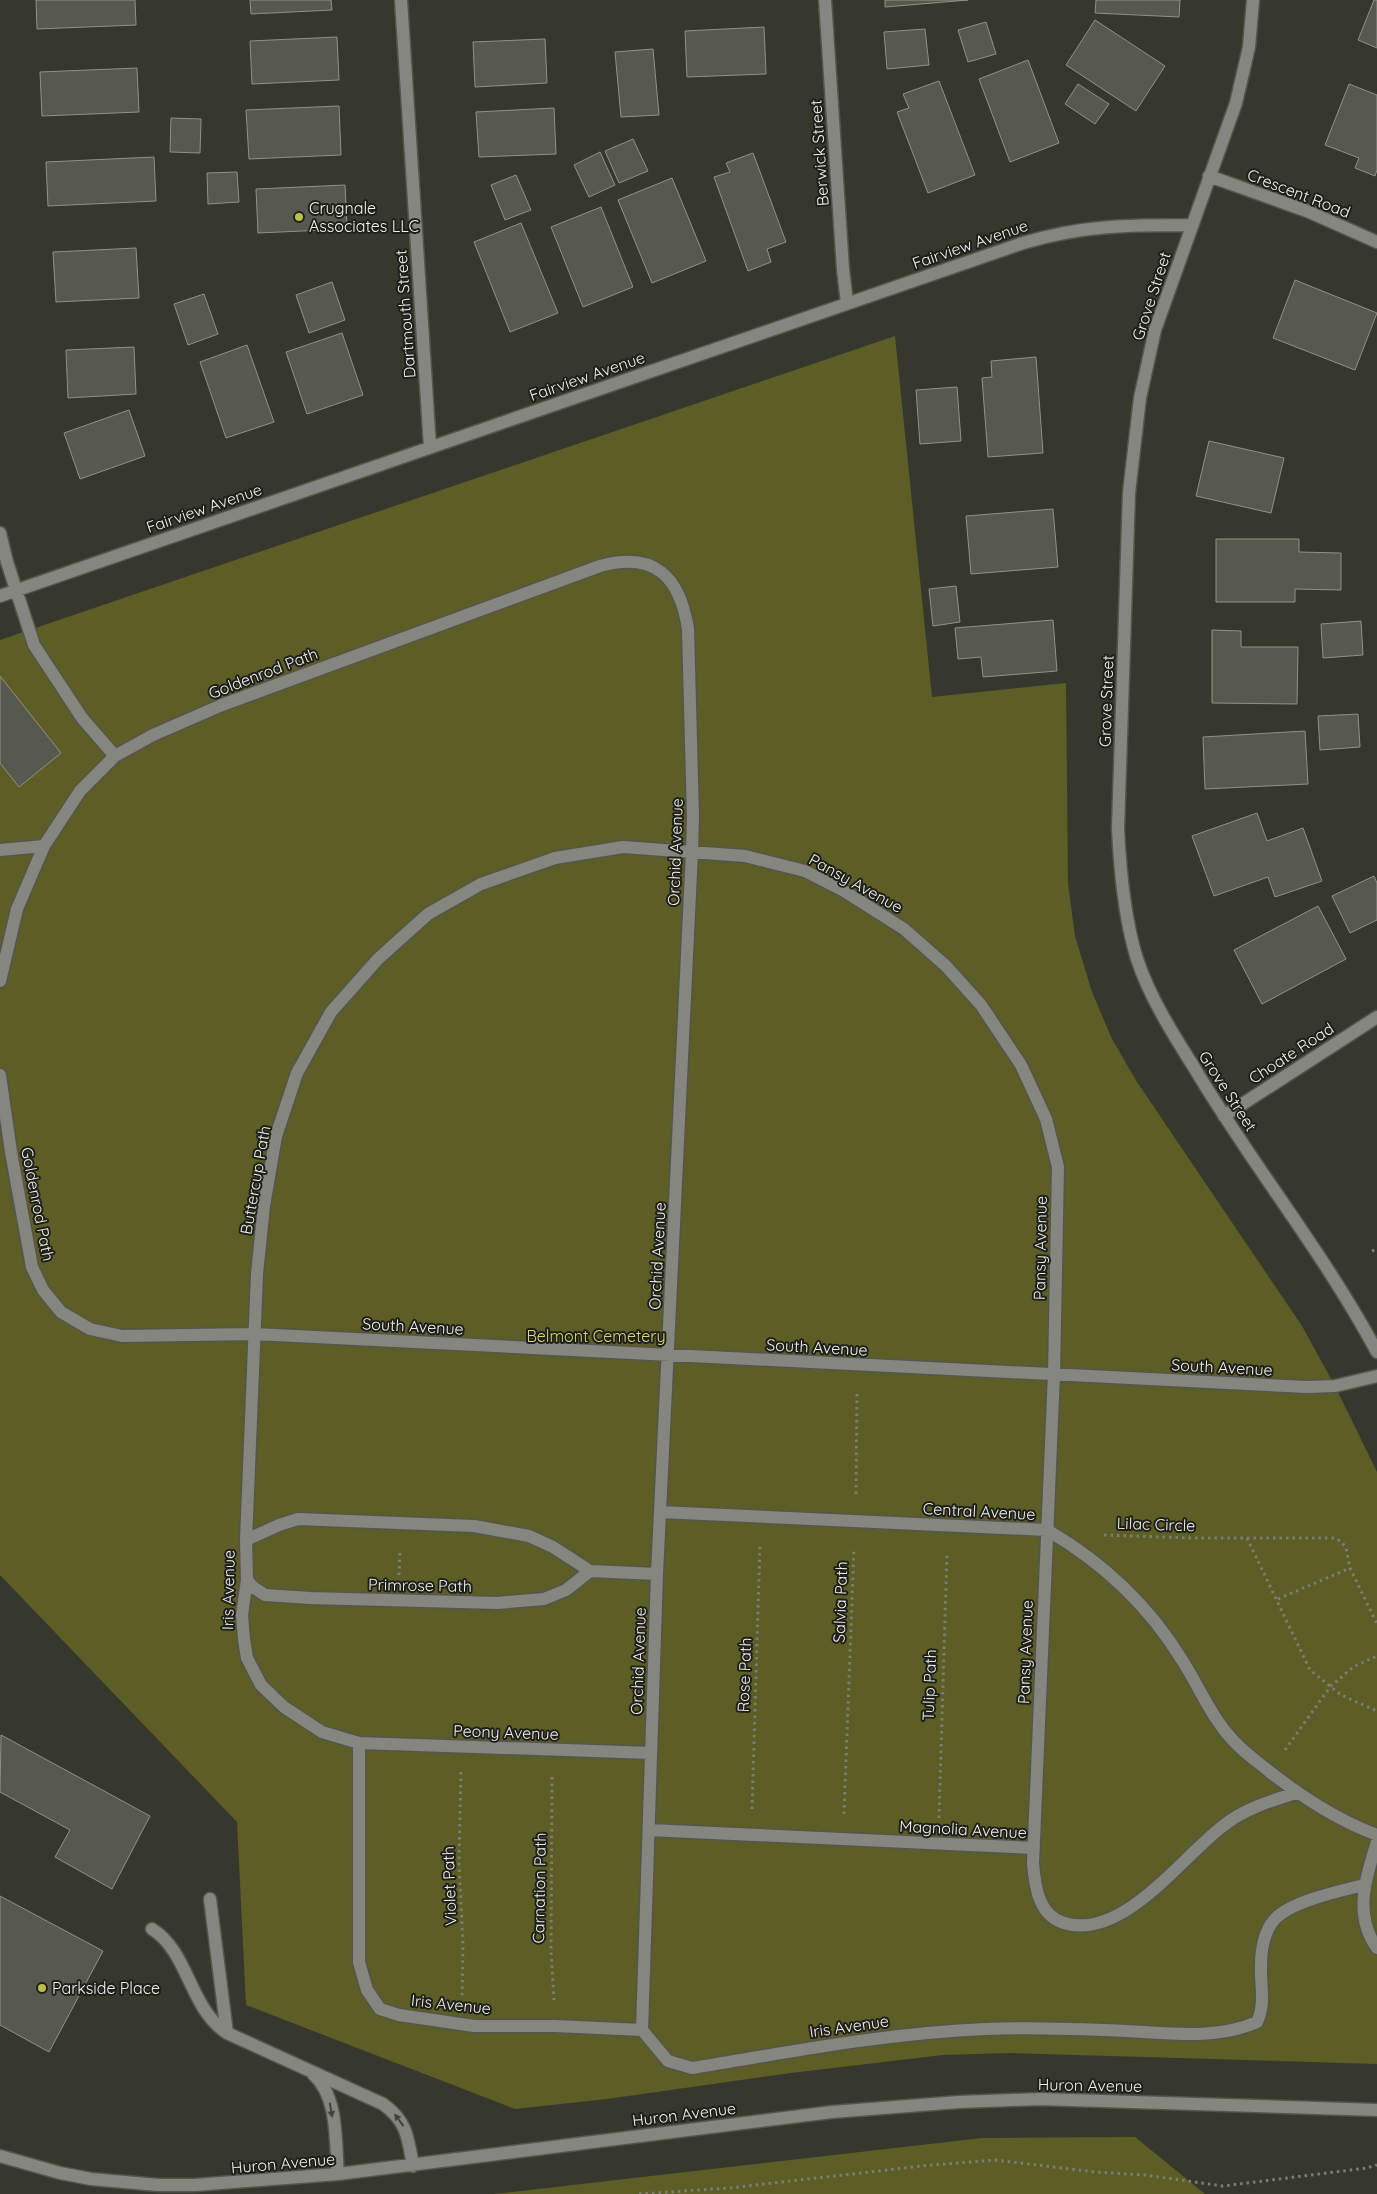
<svg xmlns="http://www.w3.org/2000/svg" width="1377" height="2194" viewBox="0 0 1377 2194" font-family="Quicksand,sans-serif">
  <style>
    .green { fill: #5d5d26 }
    .building { fill: #58594e; stroke: #919286 }
    .lines { fill: none; stroke-linecap: round; stroke-linejoin: round }
    .minor-casing { stroke: #55564b; stroke-width: 15 }
    .path { stroke: #7c7d73; stroke-width: 3; stroke-dasharray: 2.5 4; stroke-linecap: butt }
    .minor { stroke: #868681; stroke-width: 12 }
    .oneway { fill: #42433e }
    .poi-dot { fill: #bebe42; stroke: #1e1f1a; stroke-width: 2 }
    .labels { text-anchor: middle; stroke-width: 4; stroke-linejoin: round; paint-order: stroke }
    .street-label { font-size: 16px; fill: #f2f2eb; stroke: #1e1f1a }
    .poi-label { font-size: 16px; fill: #f2f2eb; stroke: #1e1f1a; text-anchor: start }
    .park-label { font-size: 16px; fill: #d8d972; stroke: #1e1f1a }
  </style>
  <rect width="100%" height="100%" fill="#37382d"/>
  <path class="green" d="M895,336L932,697L1066,683L1068,883L1075,936L1092,992L1112,1039L1137,1082L1302,1326L1335,1386L1377,1472V2064L1011,2053L943,2055L791,2073L607,2099L515,2109L246,2005L237,1822L0,1575V640Z
    M1135,2137L1205,2194H494L982,2138Z"/>
  <path class="building" d="M36,0H135L136,25L37,29Z
    M250,0H331L332,10L251,14Z
    M885,0H968L885,7Z
    M1096,0H1180L1179,17L1095,13Z
    M1374,0H1377V48L1358,40Z
    M1095,20L1165,66L1136,111L1066,65Z
    M986,22L996,54L968,62L958,30Z
    M764,27L766,74L687,77L685,31Z
    M925,29L929,65L887,69L884,32Z
    M337,37L339,80L252,84L250,41Z
    M545,39L547,83L475,87L473,42Z
    M653,49L659,115L621,117L615,52Z
    M1028,60L1059,143L1010,162L979,79Z
    M137,68L139,112L42,116L40,72Z
    M939,81L975,175L928,193L897,112L909,108L903,94Z
    M1078,84L1109,104L1095,124L1065,104Z
    M1349,84L1377,95V170L1375,176L1355,168L1359,158L1325,145Z
    M339,106L341,155L249,159L246,110Z
    M554,108L556,154L479,157L476,112Z
    M171,118L201,119L200,153L170,152Z
    M633,139L648,171L619,183L605,151Z
    M600,152L615,185L589,197L574,165Z
    M753,153L786,242L767,249L771,262L748,271L714,177L730,172L726,163Z
    M154,157L156,201L48,206L46,162Z
    M237,172L239,202L208,204L207,173Z
    M516,175L531,210L505,220L491,185Z
    M672,178L706,261L652,283L618,200Z
    M345,185L347,229L258,233L256,189Z
    M601,207L633,287L583,307L551,227Z
    M521,223L558,313L510,332L474,242Z
    M136,248L139,298L56,302L53,252Z
    M1295,280L1377,313L1355,370L1273,338Z
    M332,282L345,320L309,333L296,295Z
    M204,294L218,334L188,345L174,304Z
    M342,333L363,395L307,414L286,352Z
    M247,345L274,422L226,438L200,362Z
    M134,347L136,394L68,398L66,350Z
    M1036,357L1043,453L988,457L982,378L992,377L991,361Z
    M957,387L961,441L920,444L916,390Z
    M129,410L145,456L80,479L64,433Z
    M1209,441L1284,458L1271,513L1196,496Z
    M1053,509L1058,567L971,574L966,516Z
    M1216,539H1299V552L1341,553V590L1295,589V602H1216Z
    M956,586L960,622L933,626L929,589Z
    M1053,620L1057,671L983,677L981,657L958,659L955,628Z
    M1361,621L1363,655L1323,658L1321,624Z
    M1212,630L1241,631V647H1298L1297,704L1212,703Z
    M0,676L61,753L19,787L0,763Z
    M1358,714L1360,747L1320,750L1318,716Z
    M1305,731L1308,784L1205,789L1203,737Z
    M1257,813L1267,841L1303,828L1322,881L1275,897L1268,877L1214,896L1192,836Z
    M1374,876L1377,883V920L1350,933L1332,896Z
    M1318,906L1346,959L1262,1004L1234,950Z
    M1,1735L150,1816L112,1889L55,1857L70,1830L0,1792Z
    M0,1896L103,1951L49,2052L0,2025Z"/>
  <g class="lines">
    <defs>
      <path id="minor" d="M401,0L430,447
        M825,0L843,269L847,303
        M1253,0L1249,47L1236,103L1155,330L1140,398L1129,493L1118,828C1120,872 1124,917 1137,959C1150,998 1173,1034 1195,1069C1252,1165 1324,1253 1377,1352
        M1209,176L1307,211L1377,242
        M0,533L7,562L34,645L82,718L115,756
        M0,596L1023,243C1084,225 1129,225 1192,225
        M0,850L44,846
        M0,981L17,909L44,846L80,791L115,756L153,735L222,705L600,566C655,551 680,577 688,629L693,817L692,852L657,1574L642,2030
        M0,1075L11,1152L32,1267L43,1290L61,1312L90,1329L122,1336L255,1334L1307,1387L1335,1386L1377,1376
        M1224,1116L1377,1017
        M660,1512L1047,1530C1102,1562 1149,1606 1182,1660C1197,1683 1208,1710 1225,1731C1238,1748 1254,1759 1270,1772C1303,1798 1337,1820 1377,1835
        M246,1540L279,1525L298,1519L474,1526L529,1536L553,1547L590,1571L657,1574
        M247,1580L253,1587L265,1595L310,1598L497,1603L544,1599L566,1590L590,1571
        M359,1743V1962L367,1990L380,2009L399,2015L474,2026H555L642,2030L668,2061L692,2068C790,2052 887,2033 986,2029C1033,2027 1080,2029 1126,2031C1169,2033 1217,2040 1257,2022C1266,2003 1260,1985 1261,1966C1261,1950 1264,1931 1275,1919C1292,1901 1340,1891 1364,1885
        M651,1753L359,1743L322,1732L284,1707L261,1685L247,1658L244,1639L242,1615L247,1580L246,1540L257,1274L264,1206L276,1136L297,1073L331,1012L378,959L428,914L481,884L555,858L623,847L745,856L805,871L844,891L904,929L946,966L981,1005L1021,1065L1046,1119L1058,1167L1054,1374L1033,1863C1035,1888 1039,1918 1068,1924C1125,1937 1182,1857 1223,1826C1244,1809 1270,1801 1296,1793
        M649,1830L1034,1848
        M1377,1842C1366,1876 1353,1915 1377,1948
        M210,1899L227,2033
        M152,1929C189,1952 189,2008 227,2033L383,2104C407,2121 408,2138 413,2166
        M313,2074C339,2097 335,2142 338,2174
        M0,2156L60,2173L91,2179L158,2185H195L338,2174L832,2112L959,2102L1040,2099L1377,2110"/>
    </defs>
    <use href="#minor" class="minor-casing"/>
    <path class="path" d="M1372,1251L1377,1249
      M856,1494L857,1390
      M1104,1535L1191,1538H1333L1341,1541L1346,1548L1350,1568L1377,1624
      M1247,1538L1310,1670L1341,1695L1377,1711
      M399,1575L400,1549
      M1278,1599L1350,1568
      M1285,1750L1330,1687L1353,1667L1377,1656
      M461,1772L459,1864L463,1944L462,1999
      M552,1777L551,1951L554,2000
      M752,1809L760,1543
      M844,1814L854,1548
      M939,1818L947,1552
      M639,2194L729,2188L931,2165L996,2160L1095,2172L1145,2175L1223,2186L1367,2168L1377,2165"/>
    <use href="#minor" class="minor"/>
  </g>
  <defs><path id="oneway-solid" d="M-6-.8H1V-3.2L6.5 0L1 3.2V.8H-6Z" transform="scale(1.25)"/></defs>
  <g class="oneway">
    <use href="#oneway-solid" transform="translate(331 2110) rotate(81)"/>
    <use href="#oneway-solid" transform="translate(399 2120) rotate(-126)"/>
  </g>
  <g class="poi-dot">
    <circle cx="299" cy="217" r="5"/>
    <circle cx="42" cy="1988" r="5"/>
  </g>
  <g class="labels">
    <g class="street-label">
      <text transform="translate(819 153) rotate(-94)" y="6">Berwick Street</text>
      <text transform="translate(1299 193) rotate(21)" y="6">Crescent Road</text>
      <text transform="translate(970 244) rotate(-19)" y="6">Fairview Avenue</text>
      <text transform="translate(1151 296) rotate(-72)" y="6">Grove Street</text>
      <text transform="translate(405 314) rotate(-94)" y="6">Dartmouth Street</text>
      <text transform="translate(587 376) rotate(-19)" y="6">Fairview Avenue</text>
      <text transform="translate(204 508) rotate(-19)" y="6">Fairview Avenue</text>
      <text transform="translate(263 673) rotate(-21)" y="6">Goldenrod Path</text>
      <text transform="translate(1106 701) rotate(-88)" y="6">Grove Street</text>
      <text transform="translate(675 852) rotate(-88)" y="6">Orchid Avenue</text>
      <text transform="translate(856 883) rotate(29)" y="6">Pansy Avenue</text>
      <text transform="translate(1291 1053) rotate(-33)" y="6">Choate Road</text>
      <text transform="translate(1228 1091) rotate(57)" y="6">Grove Street</text>
      <text transform="translate(255 1180) rotate(-80)" y="6">Buttercup Path</text>
      <text transform="translate(38 1204) rotate(79)" y="6">Goldenrod Path</text>
      <text transform="translate(1040 1248) rotate(-89)" y="6">Pansy Avenue</text>
      <text transform="translate(657 1256) rotate(-87)" y="6">Orchid Avenue</text>
      <text transform="translate(413 1326) rotate(3)" y="6">South Avenue</text>
      <text transform="translate(817 1347) rotate(3)" y="6">South Avenue</text>
      <text transform="translate(1222 1367) rotate(3)" y="6">South Avenue</text>
      <text transform="translate(979 1511) rotate(3)" y="6">Central Avenue</text>
      <text transform="translate(1156 1524) rotate(2)" y="6">Lilac Circle</text>
      <text transform="translate(420 1585) rotate(1)" y="6">Primrose Path</text>
      <text transform="translate(228 1590) rotate(-89)" y="6">Iris Avenue</text>
      <text transform="translate(840 1602) rotate(-88)" y="6">Salvia Path</text>
      <text transform="translate(1025 1652) rotate(-88)" y="6">Pansy Avenue</text>
      <text transform="translate(638 1661) rotate(-88)" y="6">Orchid Avenue</text>
      <text transform="translate(744 1675) rotate(-88)" y="6">Rose Path</text>
      <text transform="translate(929 1685) rotate(-88)" y="6">Tulip Path</text>
      <text transform="translate(506 1732) rotate(2)" y="6">Peony Avenue</text>
      <text transform="translate(963 1829) rotate(3)" y="6">Magnolia Avenue</text>
      <text transform="translate(449 1886) rotate(-92)" y="6">Violet Path</text>
      <text transform="translate(539 1888) rotate(-89)" y="6">Carnation Path</text>
      <text transform="translate(451 2004) rotate(6)" y="6">Iris Avenue</text>
      <text transform="translate(849 2026) rotate(-8)" y="6">Iris Avenue</text>
      <text transform="translate(1090 2085) rotate(1)" y="6">Huron Avenue</text>
      <text transform="translate(684 2114) rotate(-7)" y="6">Huron Avenue</text>
      <text transform="translate(283 2163) rotate(-5)" y="6">Huron Avenue</text>
    </g>
    <g class="poi-label">
      <text x="309" y="214">Crugnale<tspan x="309" dy="18">Associates LLC</tspan></text>
      <text x="52" y="1994">Parkside Place</text>
    </g>
    <g class="park-label">
      <text x="596" y="1342">Belmont Cemetery</text>
    </g>
  </g>
</svg>
